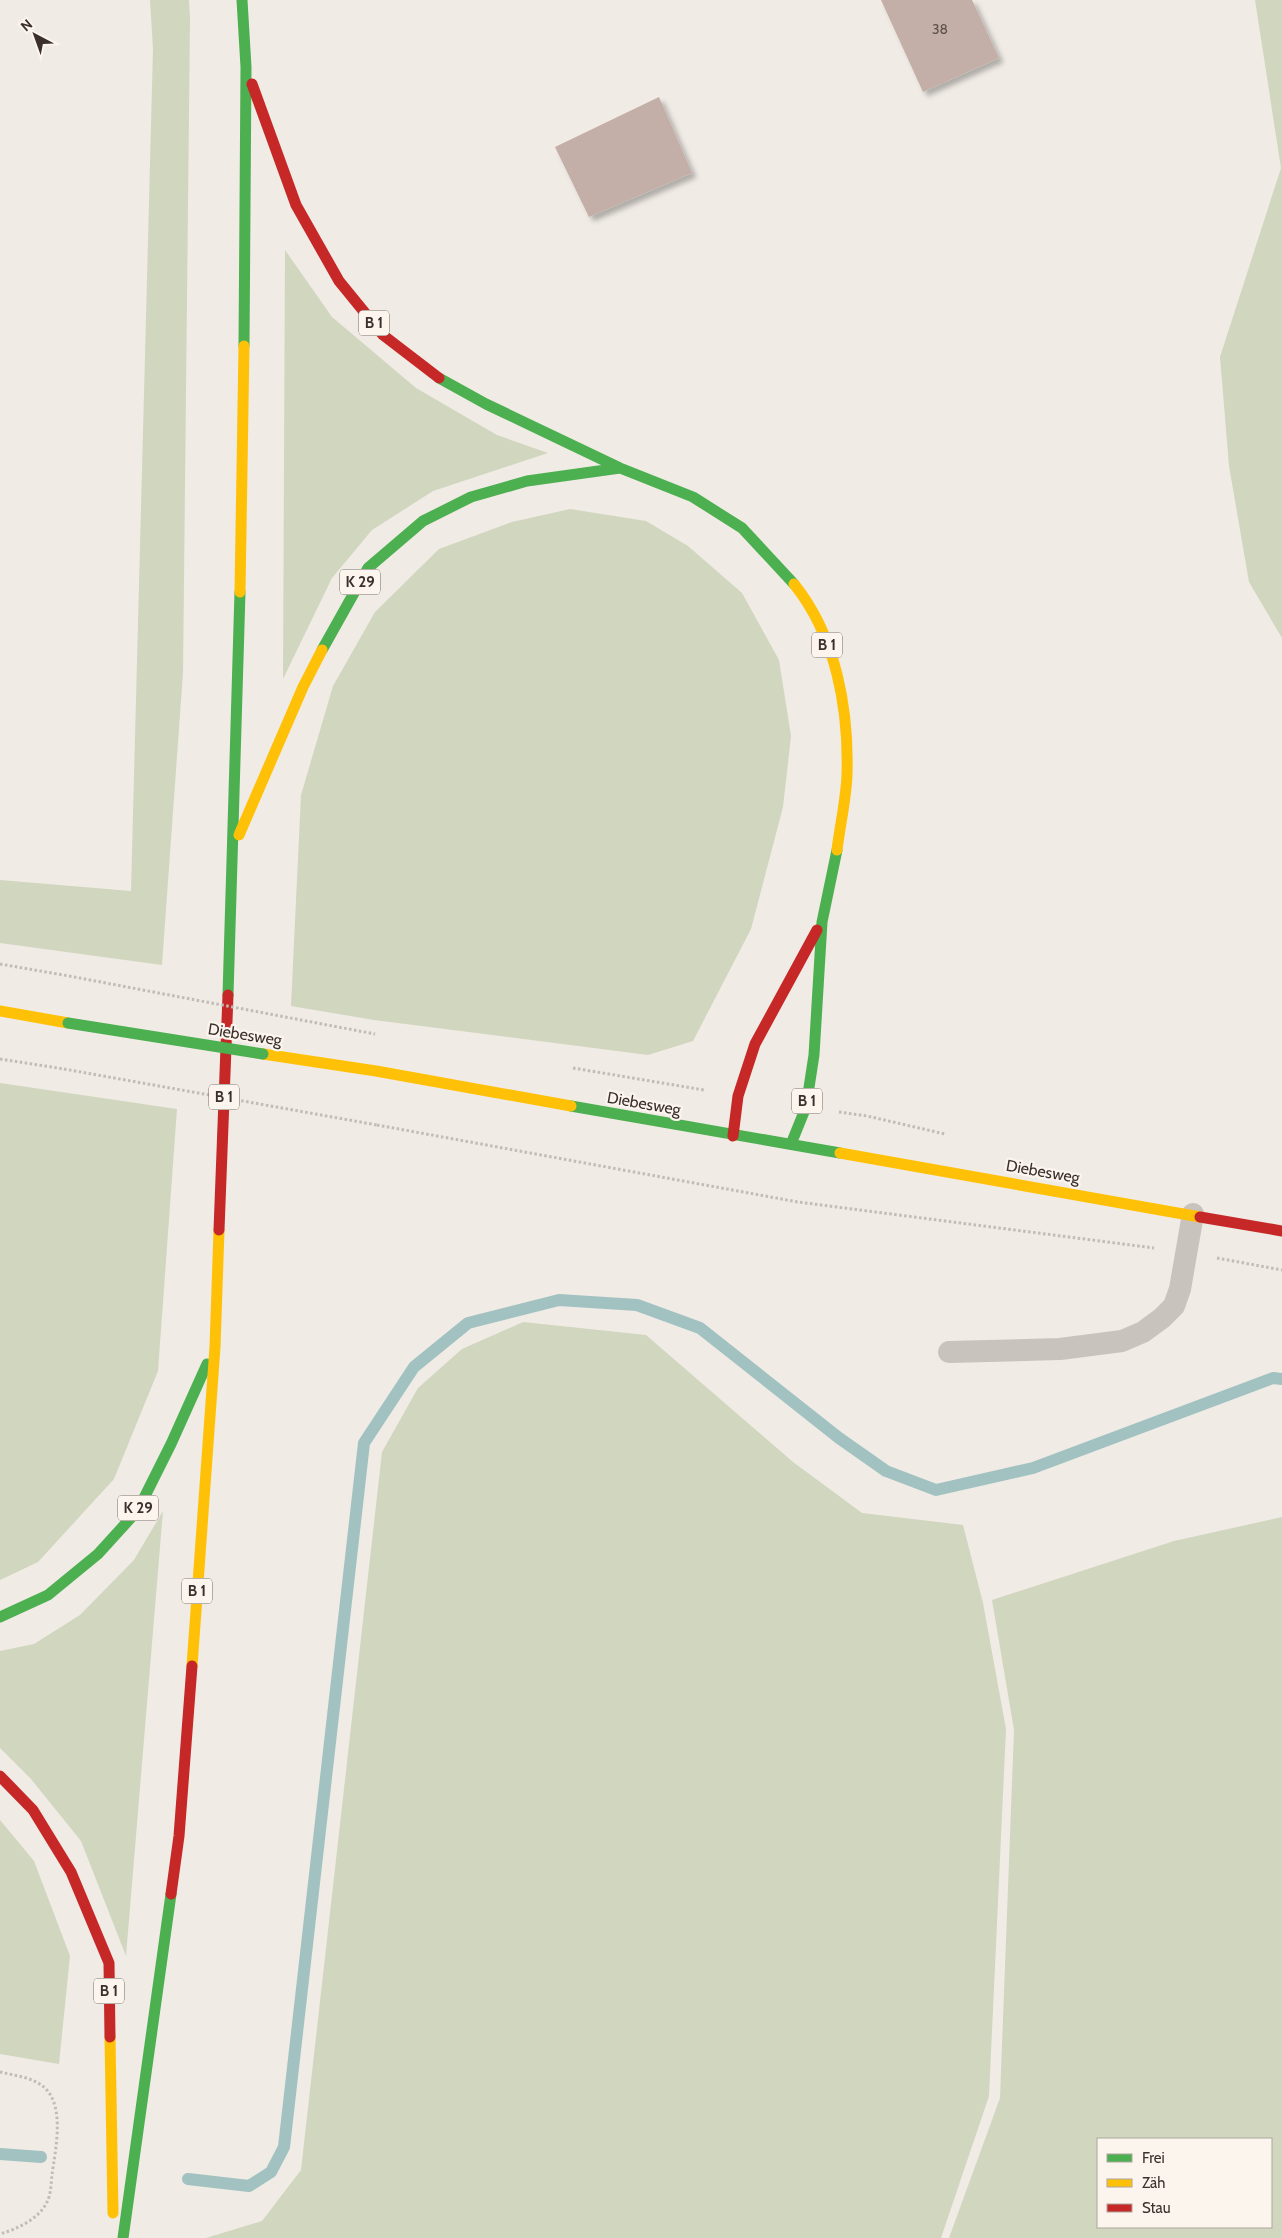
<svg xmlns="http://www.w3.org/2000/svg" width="1282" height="2238" viewBox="0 0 1282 2238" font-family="Cabin,sans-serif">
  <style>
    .green { fill: #d1d6bf; fill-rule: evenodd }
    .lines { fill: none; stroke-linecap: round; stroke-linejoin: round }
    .stream { stroke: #a1c2c1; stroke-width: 12 }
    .building { fill: #c3afa7; filter: url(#shadow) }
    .path { stroke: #c2bbb6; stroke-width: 3; stroke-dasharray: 2.5 2.5; stroke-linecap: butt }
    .lane { stroke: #c9c3be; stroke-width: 22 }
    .fast { stroke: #4caf50; stroke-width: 11 }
    .slow { stroke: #ffc107; stroke-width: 11 }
    .jam { stroke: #c62828; stroke-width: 11 }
    .path-bridge { stroke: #c2bbb6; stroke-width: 3; stroke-dasharray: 2.5 2.5; stroke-linecap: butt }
    .fast-bridge { stroke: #4caf50; stroke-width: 11 }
    .labels { text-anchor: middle; stroke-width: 4.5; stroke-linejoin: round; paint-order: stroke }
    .number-label { font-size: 14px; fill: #5d504a }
    .shield { fill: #fbf5ee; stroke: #756b66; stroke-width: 1 }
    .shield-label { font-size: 15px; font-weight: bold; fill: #3b302b }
    .street-label { font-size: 16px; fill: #3b302b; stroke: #fbf5ee }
  </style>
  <defs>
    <filter id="shadow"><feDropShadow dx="4.5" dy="4.5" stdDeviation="2.5" flood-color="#0004"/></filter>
  </defs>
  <rect width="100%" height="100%" fill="#f0ebe5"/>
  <path class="green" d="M150,0H189L190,19L183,673L162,965L0,943V880L131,891L153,49Z
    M1255,0H1282V638L1249,582L1229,466L1220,357L1281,168Z
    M285,250L332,317L416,388L497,435L548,453L433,491L372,530L332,578L283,679Z
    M570,509L646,521L688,546L742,593L779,660L791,736L783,807L751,929L693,1041L648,1055L374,1020L291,1006L301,795L333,686L375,612L439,549L512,522Z
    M0,1083L177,1109L158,1371L114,1479L38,1562L0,1580Z
    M523,1322L646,1335L793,1462L862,1513L963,1525L983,1603L1006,1729L989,2096L941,2238H206L262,2221L301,2170L382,1452L418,1388L462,1349Z
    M163,1511L126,1956L81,1841L31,1779L0,1748V1651L34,1644L80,1615L134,1560Z
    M1282,1517V2238H949L1000,2098L1014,1730L992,1600L1174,1541ZM1098,2139H1271V2227H1098Z
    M0,1820L34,1861L70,1956L59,2064L0,2054Z"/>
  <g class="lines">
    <path class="stream" d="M0,2154L41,2157
      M188,2179L249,2186L271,2172L284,2147L364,1443L414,1367L468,1323L559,1300L637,1305L700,1328L839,1438L886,1471L936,1490L1033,1468L1273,1378L1282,1379"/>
  </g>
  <path class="building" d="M881,0H972L999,58L923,92Z
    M659,97L692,173L589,217L555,147Z"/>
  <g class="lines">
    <path class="path" d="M0,964L69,976
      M0,1059L64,1069
      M573,1068L704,1090
      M839,1112L867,1116L945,1134
      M377,1125L798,1202L1154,1248
      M1217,1258L1282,1270
      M0,2072C16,2076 34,2077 46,2089C65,2109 55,2151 52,2175C51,2183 51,2195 47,2202C39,2219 17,2229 0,2234"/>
    <path class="lane" d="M949,1352L1060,1349L1122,1341L1143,1332L1162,1318L1174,1306L1180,1289L1193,1214"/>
    <path class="fast" d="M242,0L246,67L244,346
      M439,378L486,404L620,468L693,497L742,528L794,584
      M322,650L368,568L423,521L471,497L527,481L620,468
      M228,995L240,592
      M571,1106L840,1153
      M791,1144L806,1107L814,1055L822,922L837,850
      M0,1617L48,1595L98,1554L138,1510L171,1444L207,1364
      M123,2238L171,1894"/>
    <path class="slow" d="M794,584C836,636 849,709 847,775C846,800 840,825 837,850
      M240,592L244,346
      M239,835L303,687L322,650
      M0,1011L68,1023
      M263,1054L376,1071L571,1106
      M840,1153L1200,1217
      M192,1666L215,1347L219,1230
      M110,2037L113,2213"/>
    <path class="jam" d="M252,84L296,205L339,281L383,335L439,378
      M733,1136L738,1096L755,1044L817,930
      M1200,1217L1282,1231
      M219,1230L228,995
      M0,1776L33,1810L71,1872L109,1963L110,2037
      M171,1894L179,1836L192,1666"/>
    <path class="path-bridge" d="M69,976L375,1034
      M64,1069L377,1125"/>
    <path class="fast-bridge" d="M68,1023L263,1054"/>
  </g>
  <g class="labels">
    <g class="number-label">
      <text x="940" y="34">38</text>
    </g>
    <g class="shield">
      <rect x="359" y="310.5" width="30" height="25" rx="4"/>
      <rect x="340" y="569.5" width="40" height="25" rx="4"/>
      <rect x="812" y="632.5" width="30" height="25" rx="4"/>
      <rect x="209" y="1084.5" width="30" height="25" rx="4"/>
      <rect x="792" y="1088.5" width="30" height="25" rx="4"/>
      <rect x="118" y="1495.5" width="40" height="25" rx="4"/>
      <rect x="182" y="1578.5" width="30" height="25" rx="4"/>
      <rect x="94" y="1978.5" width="30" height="25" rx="4"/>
    </g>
    <g class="shield-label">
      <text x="374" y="328">B 1</text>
      <text x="360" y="587">K 29</text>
      <text x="827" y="650">B 1</text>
      <text x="224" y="1102">B 1</text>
      <text x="807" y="1106">B 1</text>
      <text x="138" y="1513">K 29</text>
      <text x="197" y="1596">B 1</text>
      <text x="109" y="1996">B 1</text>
    </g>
    <g class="street-label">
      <text transform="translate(245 1034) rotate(9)" y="6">Diebesweg</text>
      <text transform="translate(644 1103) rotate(10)" y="6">Diebesweg</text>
      <text transform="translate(1043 1171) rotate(10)" y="6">Diebesweg</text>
    </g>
  </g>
  <rect x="1097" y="2138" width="175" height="90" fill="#fbf5ee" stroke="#aea6a0"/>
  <rect x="1107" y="2154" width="25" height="8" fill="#4caf50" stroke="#aea6a0"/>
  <text x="1142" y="2163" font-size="15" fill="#3b302b">Frei</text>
  <rect x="1107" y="2179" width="25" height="8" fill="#ffc107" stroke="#aea6a0"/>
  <text x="1142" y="2188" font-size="15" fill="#3b302b">Zäh</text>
  <rect x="1107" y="2204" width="25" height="8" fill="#c62828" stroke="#aea6a0"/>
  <text x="1142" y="2213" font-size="15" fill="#3b302b">Stau</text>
  <g transform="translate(35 35) rotate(319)" stroke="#fbf5ee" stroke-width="4" paint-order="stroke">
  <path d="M0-4L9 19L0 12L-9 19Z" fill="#3b302b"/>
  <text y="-8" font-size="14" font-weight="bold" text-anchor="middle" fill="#3b302b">N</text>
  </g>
</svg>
